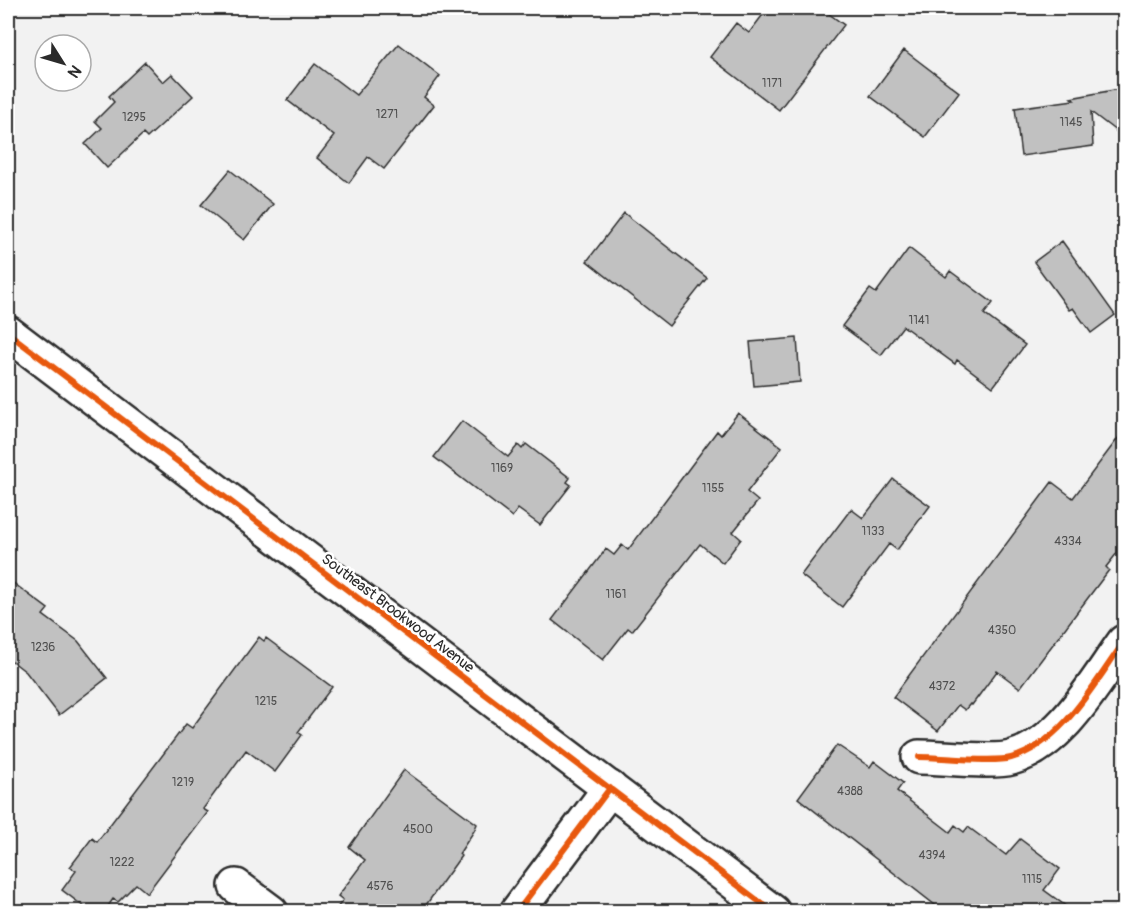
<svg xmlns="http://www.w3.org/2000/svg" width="1132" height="919" viewBox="0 0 1132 919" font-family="Pangolin,sans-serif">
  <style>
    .building { fill: #c1c1c1; stroke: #2b2b2b; stroke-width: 1.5 }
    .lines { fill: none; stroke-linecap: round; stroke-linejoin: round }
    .minor-casing { stroke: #2b2b2b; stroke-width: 38 }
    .secondary-casing { stroke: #2b2b2b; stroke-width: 38 }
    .minor { stroke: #fff; stroke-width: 33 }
    .secondary { stroke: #fff; stroke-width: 33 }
    .cycleway-casing { stroke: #fff; stroke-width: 10 }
    .cycleway { stroke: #e8590c; stroke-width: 6 }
    .labels { text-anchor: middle; stroke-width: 5; stroke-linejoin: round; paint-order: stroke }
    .number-label { font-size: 12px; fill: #505050 }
    .street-label { font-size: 15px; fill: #2b2b2b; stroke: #fff }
  </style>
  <rect width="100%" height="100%" fill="#f2f2f2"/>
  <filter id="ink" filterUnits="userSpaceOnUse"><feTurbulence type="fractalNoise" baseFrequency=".0167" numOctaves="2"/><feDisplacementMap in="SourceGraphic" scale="12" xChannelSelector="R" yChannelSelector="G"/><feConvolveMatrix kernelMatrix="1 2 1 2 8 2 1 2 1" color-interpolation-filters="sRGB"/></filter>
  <g filter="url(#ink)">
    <path class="building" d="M768,8H821L844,25L779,110L710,57L736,23L749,33Z
      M399,44L440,76L424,97L434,105L384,169L368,157L349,183L317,158L334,136L287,100L315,64L356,95Z
      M904,50L959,92L925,137L870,96Z
      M145,62L163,82L172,74L193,96L147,138L143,134L107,168L85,144L102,128L95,121L114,102L109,96Z
      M1125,88V138L1091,112L1093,146L1021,156L1015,108L1074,100L1071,98Z
      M230,170L273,204L244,240L201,205Z
      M624,213L707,278L669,326L587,261Z
      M1062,241L1115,315L1091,333L1073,308L1069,310L1034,262Z
      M909,248L946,277L950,271L993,303L984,314L1025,345L993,387L957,360L955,364L903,326L881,355L842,326L870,289L876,293Z
      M797,338L800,382L754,386L750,342Z
      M738,413L782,447L747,492L758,501L733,532L741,539L723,563L700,544L632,631L628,628L603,660L552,620L606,549L614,555L622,545L628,550L717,431L721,435Z
      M462,421L508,457L518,445L522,449L526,444L570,478L567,482L571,485L540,525L518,509L512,517L434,457Z
      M1125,429V543L1106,567L1109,570L1020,688L997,671L972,705L970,704L965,710L958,705L938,731L893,697L1052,482L1073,498Z
      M893,479L930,506L897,550L889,544L842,607L801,575L851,509L863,518Z
      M8,579L48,609L43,615L78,641L107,678L59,715L26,672L8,658Z
      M259,637L264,641L266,638L332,687L298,732L302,735L275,772L246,750L203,809L208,812L147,893L136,884L118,902L113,899L104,912H91L62,890L76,871L70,867L92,838L97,842L186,724L192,728Z
      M837,745L870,767L874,761L903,783L897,791L950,832L955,825L964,832L968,827L1006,855L1020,839L1060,869L1044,890L1074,912H944L798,798Z
      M404,770L477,824L474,831L459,854L461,856L421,912H334L343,900L338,896L365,860L349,847Z"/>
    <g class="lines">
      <defs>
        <path id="minor" d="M919,757C941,757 993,763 1011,758C1062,744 1095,682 1124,642
          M236,886L271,912
          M517,912L610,788"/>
        <path id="secondary" d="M8,333L773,912"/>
      </defs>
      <use href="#minor" class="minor-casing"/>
      <use href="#secondary" class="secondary-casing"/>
      <use href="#minor" class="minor"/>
      <use href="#secondary" class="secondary"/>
      <defs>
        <path id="cycleway" d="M8,333L773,912
          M919,757C941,757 993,763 1011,758C1062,744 1095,682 1124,642
          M517,912L610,788"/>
      </defs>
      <use href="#cycleway" class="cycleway-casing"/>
      <use href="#cycleway" class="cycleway"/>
    </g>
  </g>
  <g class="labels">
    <g class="number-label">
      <text x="772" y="87">1171</text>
      <text x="387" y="118">1271</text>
      <text x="134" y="121">1295</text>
      <text x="1071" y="126">1145</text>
      <text x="919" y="324">1141</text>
      <text x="502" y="472">1169</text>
      <text x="713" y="492">1155</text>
      <text x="873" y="535">1133</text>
      <text x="1068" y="545">4334</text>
      <text x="616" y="598">1161</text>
      <text x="1002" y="634">4350</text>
      <text x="43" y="651">1236</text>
      <text x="942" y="690">4372</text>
      <text x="266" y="705">1215</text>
      <text x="183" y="786">1219</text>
      <text x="850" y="795">4388</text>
      <text x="418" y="833">4500</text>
      <text x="932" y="859">4394</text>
      <text x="122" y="866">1222</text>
      <text x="1032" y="883">1115</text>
      <text x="380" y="890">4576</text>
    </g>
    <g class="street-label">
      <text transform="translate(398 613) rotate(37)" y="5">Southeast Brookwood Avenue</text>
    </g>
  </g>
  <rect width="1132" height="919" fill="none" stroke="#fff" stroke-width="30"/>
  <rect x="15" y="15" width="1102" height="889" fill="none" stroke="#2b2b2b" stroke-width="2" filter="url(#ink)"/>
  <g transform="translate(63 63) rotate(127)"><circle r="28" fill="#ffffff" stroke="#aaaaaa" stroke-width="1.5"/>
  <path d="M0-4.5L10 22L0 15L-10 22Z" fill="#2b2b2b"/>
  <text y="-9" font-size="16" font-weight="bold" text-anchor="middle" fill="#2b2b2b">N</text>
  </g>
</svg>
